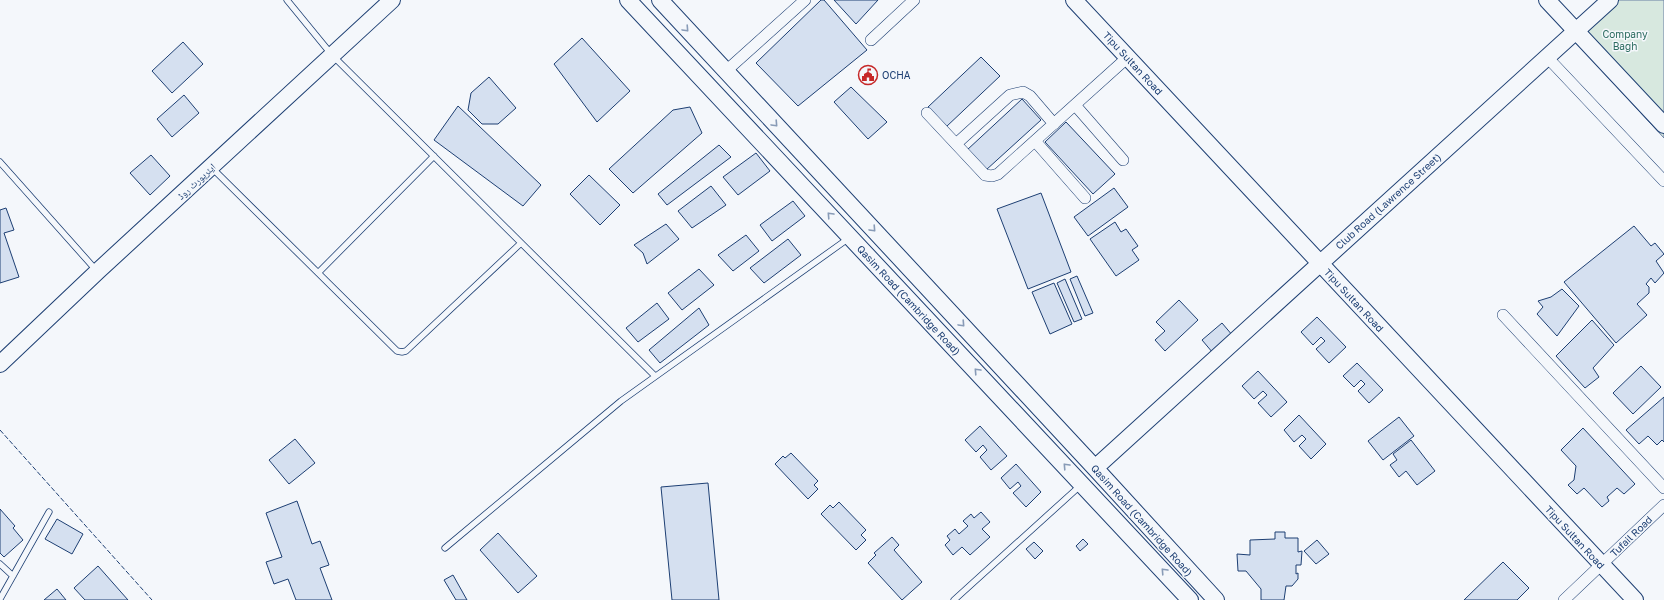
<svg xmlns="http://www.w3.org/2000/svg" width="1664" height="600" viewBox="0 0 1664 600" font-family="'Golos Text','Noto Naskh Arabic',sans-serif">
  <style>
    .green { fill: #d7e8df; stroke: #687fa3 }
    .building { fill: #d5e0f0; stroke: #1d3f73 }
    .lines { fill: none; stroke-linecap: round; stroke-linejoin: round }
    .lane-casing { stroke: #1d3f73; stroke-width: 7 }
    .street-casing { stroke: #1d3f73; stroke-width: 12 }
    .secondary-casing { stroke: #1d3f73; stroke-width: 18 }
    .lane { stroke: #f4f7fb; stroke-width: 5.5 }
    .street { stroke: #f4f7fb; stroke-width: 11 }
    .secondary { stroke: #f4f7fb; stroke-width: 16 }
    .fence { stroke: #1d3f73; stroke-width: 1; stroke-dasharray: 5 2; stroke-linecap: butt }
    .oneway { stroke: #889bb7 }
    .labels { text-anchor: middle; stroke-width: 3; stroke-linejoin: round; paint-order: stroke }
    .park-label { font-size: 10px; fill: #2c6c60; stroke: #f4f7fb }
    .street-label { font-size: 10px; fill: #1d3f73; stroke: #f4f7fb }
    .poi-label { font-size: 10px; fill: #1d3f73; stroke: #f4f7fb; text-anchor: start }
  </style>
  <rect width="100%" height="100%" fill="#f4f7fb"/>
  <path class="green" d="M1609,0H1664V138L1570,36Z"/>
  <path class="building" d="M821,0H824L867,50L798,106L756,63Z
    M834,0H878L856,24Z
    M582,38L630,91L597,122L554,64Z
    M183,42L203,64L172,93L152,71Z
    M981,57L1000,76L946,127L928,107Z
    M489,77L516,108L498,124H482L468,110L471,93Z
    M851,87L887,122L868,139L834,102Z
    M184,95L199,113L172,137L157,119Z
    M1022,99L1041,120L986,170L967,150Z
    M458,106L541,185L523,206L434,140Z
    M690,107L702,133L633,193L609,169L673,110Z
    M1066,122L1115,174L1093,194L1045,142Z
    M719,145L731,157L667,205L658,194Z
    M756,153L770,171L738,195L723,177Z
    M151,155L170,176L150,195L130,173Z
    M589,175L620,205L600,225L570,194Z
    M711,186L726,205L692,228L678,211Z
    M1114,188L1128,207L1088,236L1074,217Z
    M1041,193L1071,272L1028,289L997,209Z
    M793,201L805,216L772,241L760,225Z
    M6,208L14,230L4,233L19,277L0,283V210Z
    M1115,222L1121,232L1126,229L1138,246L1132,250L1139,260L1116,276L1090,239Z
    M666,224L679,239L647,264L643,253L634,245Z
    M1634,226L1651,246L1655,243L1664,254L1656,261L1664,273L1655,283L1651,278L1646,284L1649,287V293L1637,304L1647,315L1616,343L1564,282Z
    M746,235L759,251L733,271L718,255Z
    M788,239L801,255L764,283L750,268Z
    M699,269L714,285L682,310L668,293Z
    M1077,276L1093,313L1085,316L1070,279Z
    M1065,279L1082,319L1074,322L1057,283Z
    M1054,283L1072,324L1050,334L1032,292Z
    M1562,289L1579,306L1557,336L1537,314L1543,307L1538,301L1551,297Z
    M1179,300L1198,320L1165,351L1155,340L1165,331L1156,322Z
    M657,303L669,319L638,342L626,328Z
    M699,308L709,325L660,363L649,350Z
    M1317,317L1346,347L1329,363L1316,349L1325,341L1321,337L1313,345L1301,332Z
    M1592,320L1614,345L1593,368L1599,377L1585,388L1556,356Z
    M1222,323L1233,336L1213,353L1202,340Z
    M1357,363L1383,390L1369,403L1358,391L1365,384L1361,380L1354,387L1343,376Z
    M1641,366L1661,387L1633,414L1613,393Z
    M1258,371L1287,402L1271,417L1258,403L1267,395L1263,391L1254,399L1242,386Z
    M1664,397V442L1662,440L1657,445L1648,436L1639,444L1626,430Z
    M1299,415L1326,444L1311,459L1299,446L1306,439L1302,435L1294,442L1284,430Z
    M1399,417L1414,436L1383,460L1368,441Z
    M980,426L1007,456L991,470L980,457L987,450L983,445L976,452L965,440Z
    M1583,428L1635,484L1624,494L1617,488L1607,497L1609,501L1602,507L1584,488L1577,494L1568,485L1574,480L1576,466L1561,450Z
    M295,439L315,463L289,484L269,460Z
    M1411,440L1435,471L1417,485L1406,471L1399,477L1390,465L1397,460L1393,454Z
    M791,453L818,481L814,485L818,489L808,499L775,464L783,456L785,458Z
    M1016,464L1041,492L1026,507L1013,493L1021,486L1018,482L1010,489L1001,478Z
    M708,483L719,600H672L661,487Z
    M297,501L312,544L320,541L329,565L320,568L332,600H296L288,579L274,584L266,562L282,557L266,513Z
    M839,502L866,530L861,535L866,540L856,550L821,514L830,505L833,508Z
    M0,509L15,526L13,528L23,540L4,557L0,553Z
    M981,512L990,522L982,529L990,537L970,555L962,547L953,555L945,545L950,540L947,536L955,529L959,534L968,526L963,521L971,514L974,518Z
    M57,519L83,534L72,554L45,539Z
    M1275,532H1285V538H1298V552L1302,551L1301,565H1296V574L1298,573V579L1292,586H1286L1284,600H1261V589L1246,571H1238L1237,554L1250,555V540L1275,539Z
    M498,533L537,576L518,593L480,550Z
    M892,537L899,545L894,550L922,582L902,600L868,563L876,555L874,553Z
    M1083,539L1088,544L1080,551L1076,546Z
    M1317,540L1329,554L1316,564L1304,551Z
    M1034,542L1043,551L1035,559L1026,549Z
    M1503,562L1529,588L1517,600H1464Z
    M98,566L128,600H85L74,588Z
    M453,575L467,600H456L444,580Z
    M57,589L66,600H44Z"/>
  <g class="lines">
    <defs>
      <path id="lane" d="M287,0L332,55L655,376
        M0,162L96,270
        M212,168L397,351L402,352L406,351L521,243
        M319,272L434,156
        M445,548L621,401L849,238
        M0,564L13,576
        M0,599L49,512
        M954,600L1081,485"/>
      <path id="street" d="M871,40L914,0
        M1547,57L1664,181
        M726,71L805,0
        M1075,105L1123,160
        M927,113L985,175L992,176L998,174L1128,57
        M1035,141L1085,198
        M956,144L1010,95L1023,92L1030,96L1054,124
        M1503,315L1664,488
        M1564,600L1664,505"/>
      <path id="secondary" d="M628,0L1190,600
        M660,0L1095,468L1216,600
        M1074,0L1635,600
        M1547,0L1664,125
        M0,364L98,271L392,0
        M1095,468L1610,0"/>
    </defs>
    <use href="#lane" class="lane-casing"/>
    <use href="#street" class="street-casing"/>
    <use href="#secondary" class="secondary-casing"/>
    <use href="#lane" class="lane"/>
    <use href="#street" class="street"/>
    <use href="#secondary" class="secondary"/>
    <path class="fence" d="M0,430L152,600"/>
  </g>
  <defs><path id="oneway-chevron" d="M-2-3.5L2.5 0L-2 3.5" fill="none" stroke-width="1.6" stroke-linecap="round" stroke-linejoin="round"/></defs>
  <g class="oneway">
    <use href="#oneway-chevron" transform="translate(686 29) rotate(47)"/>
    <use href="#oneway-chevron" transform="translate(775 124) rotate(47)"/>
    <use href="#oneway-chevron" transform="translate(830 215) rotate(-133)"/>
    <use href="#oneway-chevron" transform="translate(873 229) rotate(47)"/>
    <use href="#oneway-chevron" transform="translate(962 324) rotate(47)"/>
    <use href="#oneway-chevron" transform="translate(977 371) rotate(-133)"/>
    <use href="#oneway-chevron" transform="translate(1066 466) rotate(-133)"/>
    <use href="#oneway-chevron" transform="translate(1164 571) rotate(-133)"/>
  </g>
  <defs>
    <symbol id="civic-ring" viewBox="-11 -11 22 22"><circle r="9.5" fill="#f4f7fb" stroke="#c62828" stroke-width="1.5"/><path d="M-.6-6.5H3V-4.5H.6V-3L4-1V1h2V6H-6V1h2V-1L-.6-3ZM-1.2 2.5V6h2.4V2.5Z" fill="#c62828"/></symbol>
  </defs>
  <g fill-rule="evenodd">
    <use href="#civic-ring" x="857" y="64" width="22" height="22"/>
  </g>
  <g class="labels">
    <g class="park-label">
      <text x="1625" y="38">Company<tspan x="1625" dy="12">Bagh</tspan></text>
    </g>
    <g class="street-label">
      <text transform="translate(1133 63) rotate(47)" y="4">Tipu Sultan Road</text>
      <text transform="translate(196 181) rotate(-43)" y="4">ایئرپورٹ روڈ</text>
      <text transform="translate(1388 201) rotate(-42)" y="4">Club Road (Lawrence Street)</text>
      <text transform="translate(909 300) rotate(47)" y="4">Qasim Road (Cambridge Road)</text>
      <text transform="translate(1354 300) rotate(47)" y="4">Tipu Sultan Road</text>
      <text transform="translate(1142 520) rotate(48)" y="4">Qasim Road (Cambridge Road)</text>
      <text transform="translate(1631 536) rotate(-44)" y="4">Tufail Road</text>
      <text transform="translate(1575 537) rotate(47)" y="4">Tipu Sultan Road</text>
    </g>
    <g class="poi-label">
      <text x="882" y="79">OCHA</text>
    </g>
  </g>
</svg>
